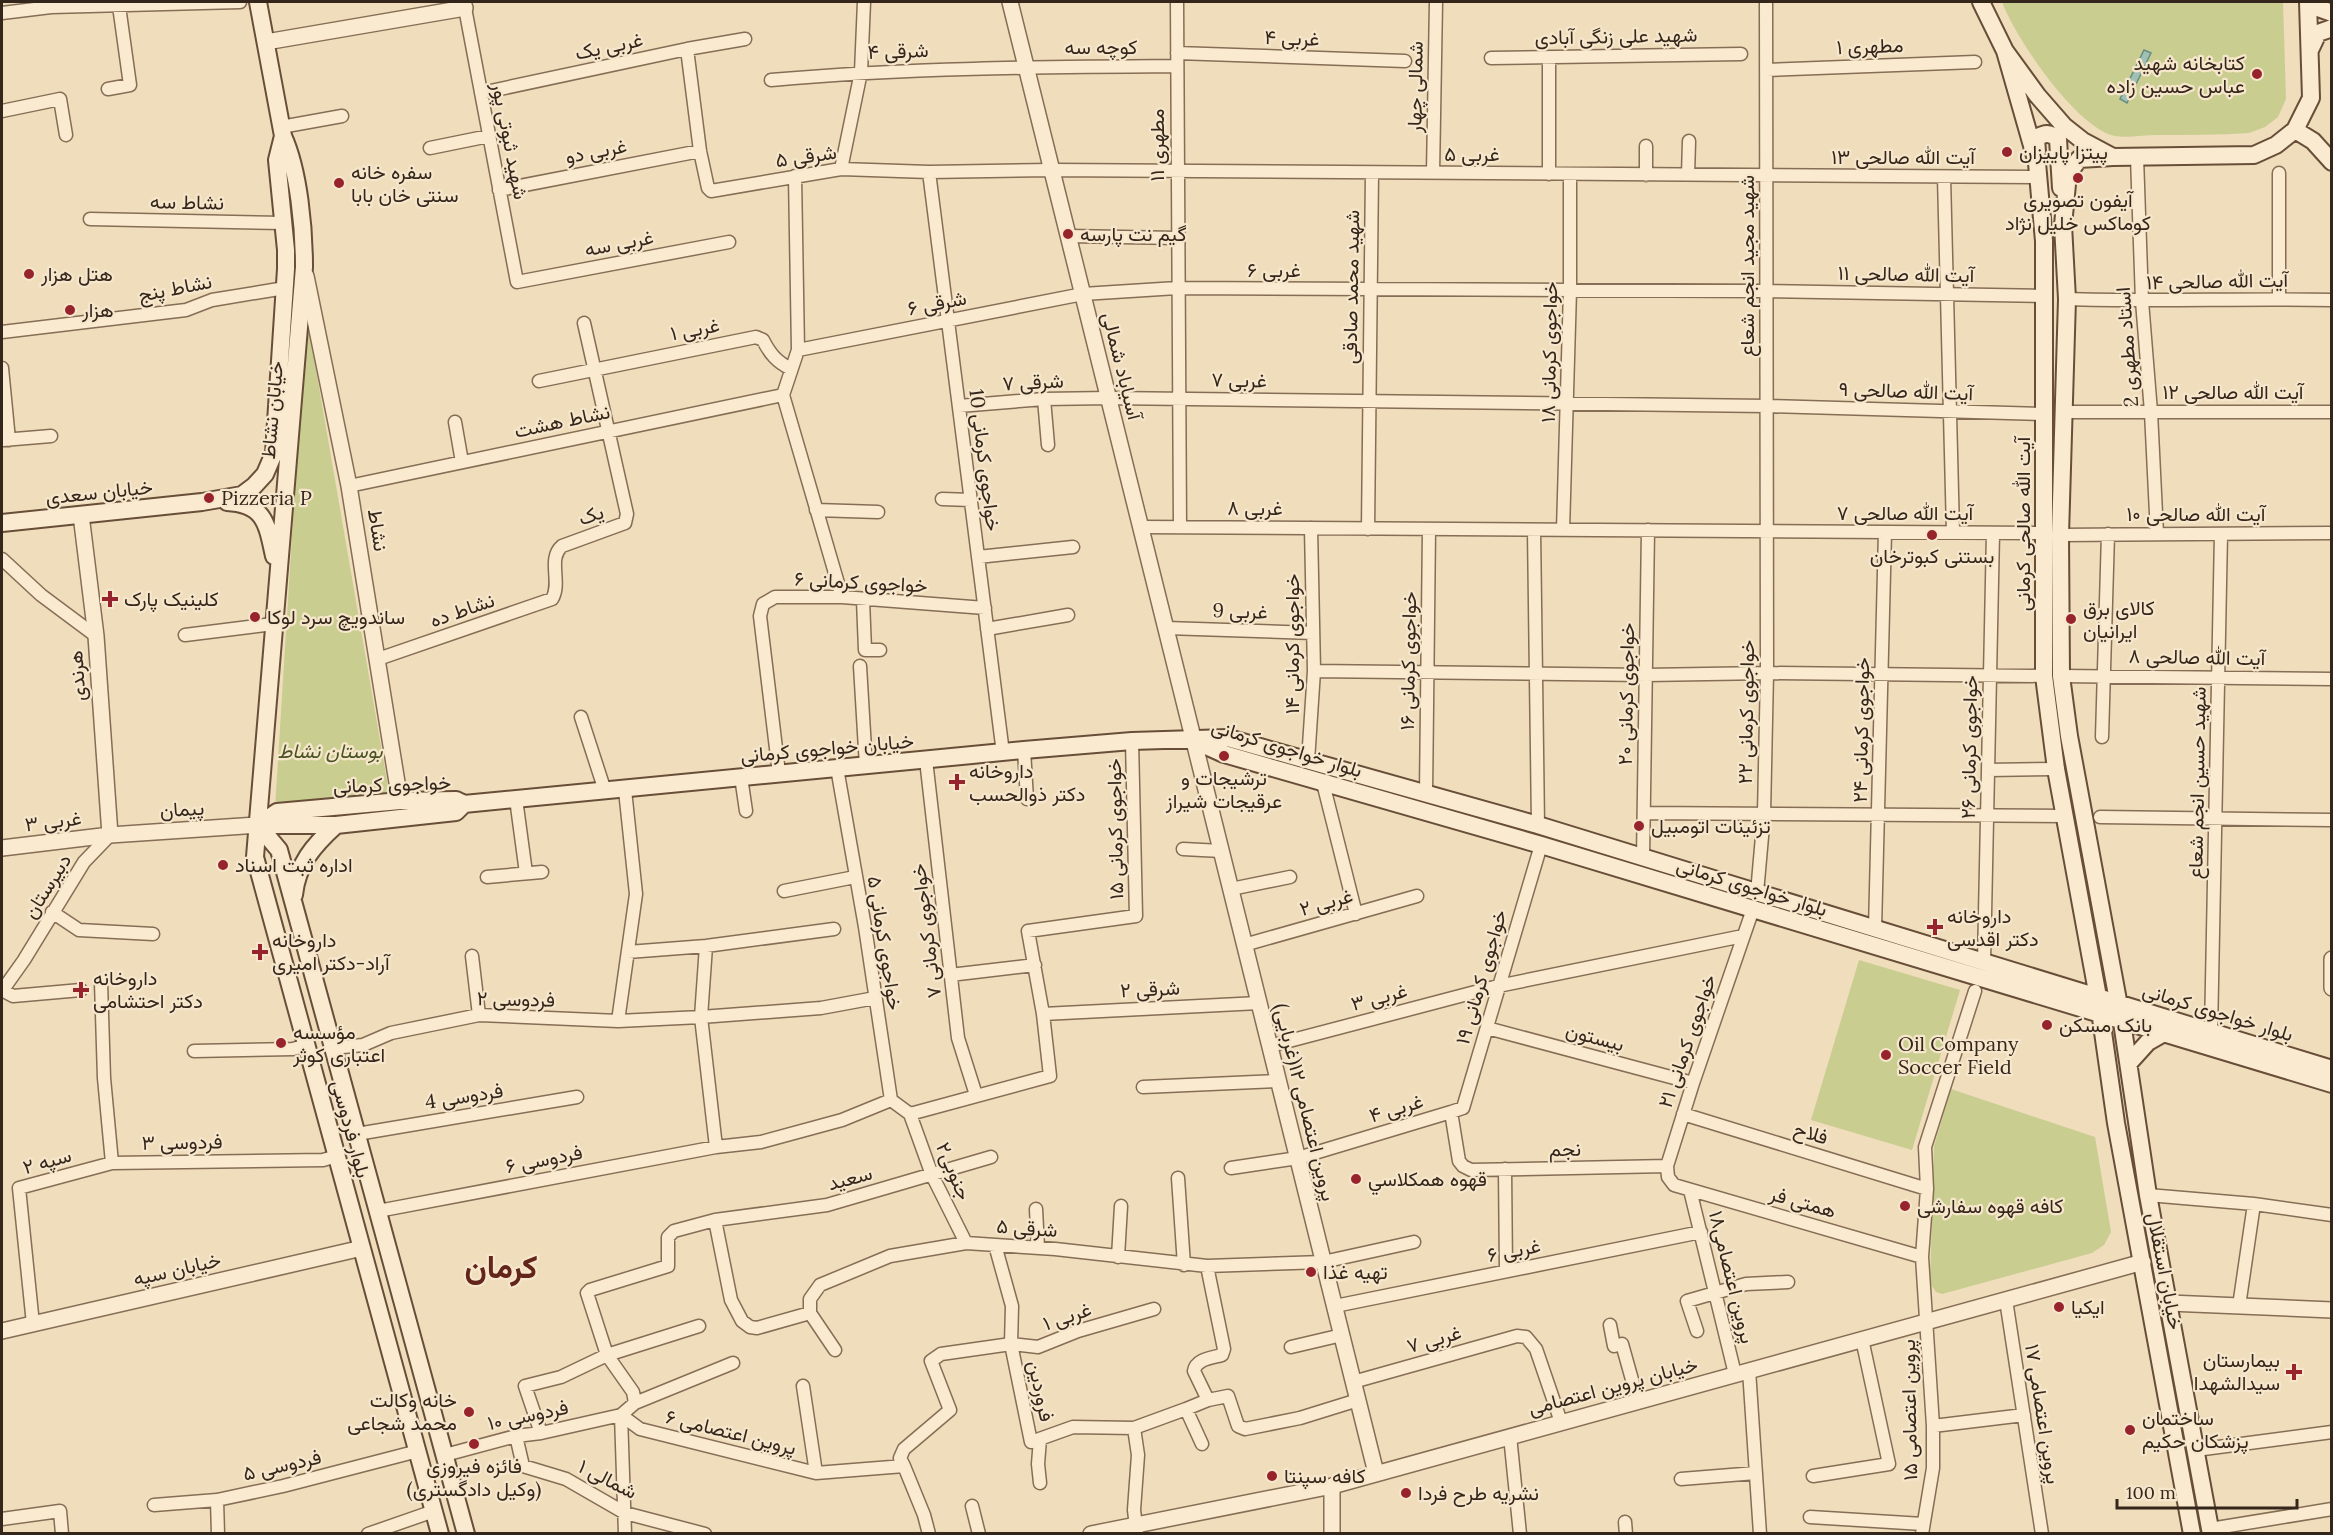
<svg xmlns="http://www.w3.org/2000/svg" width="2333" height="1535" viewBox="0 0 2333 1535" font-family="Lora,Vazirmatn,serif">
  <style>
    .green { fill: #c9cd90 }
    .water { fill: #a0c0b4; stroke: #688d82; stroke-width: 1.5 }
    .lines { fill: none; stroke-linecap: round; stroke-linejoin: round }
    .minor-casing { stroke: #866d55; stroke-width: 15 }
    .tertiary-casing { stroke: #866d55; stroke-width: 18 }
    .secondary-casing { stroke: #684e39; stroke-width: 20 }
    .minor { stroke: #faeacf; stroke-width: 12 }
    .tertiary { stroke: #faeacf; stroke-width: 15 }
    .secondary { stroke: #faeacf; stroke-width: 16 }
    .poi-dot { fill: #97242c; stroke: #f6e7cc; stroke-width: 2 }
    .labels { text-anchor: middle; stroke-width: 4.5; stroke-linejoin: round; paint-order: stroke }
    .street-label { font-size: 20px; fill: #35261b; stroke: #f6e7cc }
    .poi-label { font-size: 20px; fill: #35261b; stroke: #f6e7cc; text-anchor: start }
    .park-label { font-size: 20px; font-style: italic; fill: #495221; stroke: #f6e7cc }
    .town-label { font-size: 32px; font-weight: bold; fill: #632419; stroke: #f6e7cc }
  </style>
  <rect width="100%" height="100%" fill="#efddbc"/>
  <path class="green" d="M2002,2H2283L2286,99L2278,117L2265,127L2249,133C2218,135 2187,135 2157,135C2144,135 2128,138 2115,136C2076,128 2015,37 2002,2Z
    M306,312L390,798L275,808Z
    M1859,960L1960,990L1912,1150L1811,1120Z
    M1951,1089L2095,1137L2111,1232L2104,1245L2092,1253L1942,1294L1936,1292L1930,1283L1934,1146Z"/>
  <path class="water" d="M2144,50L2151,53L2127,103L2120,99Z"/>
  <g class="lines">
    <defs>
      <path id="minor" d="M1177,2L1180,527
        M465,8L517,282L729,242
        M2,13L51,7L240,2
        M687,49L700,151L708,188L711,191L841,169L929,172L1052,170L2039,177
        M1177,53L1405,61
        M1549,57V174
        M1491,58L1741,54
        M1766,70L1975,62
        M771,80C906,68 1041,67 1177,66
        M108,89L130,85L119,6
        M481,93L687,49L745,39
        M2,111L60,99L66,135
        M281,127L342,116
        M1646,146V175
        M430,148L489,136
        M2137,157L2142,301L2151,412L2157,534
        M841,169L861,72L864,2
        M929,172L1003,753
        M1433,173L1436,2
        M1688,175L1689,141
        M795,176L798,350L783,395L842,597
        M1944,177L1953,532
        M499,190L700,151
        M90,219L284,223
        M1068,236L1177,238
        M2067,299C2155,302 2243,298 2332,300
        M2279,299V173
        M2,332L186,310L212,300L285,288
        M798,350L1083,294L1177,288L1766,291L2044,296
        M2,368L9,440
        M539,381L756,337L763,340C770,354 777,362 791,369
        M1044,399L1048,445
        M959,406L1044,399L1109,398L1767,406L2044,414
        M2062,412H2332
        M455,422L462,462
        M3,440L51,436
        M349,486L783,395
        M942,499L971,500
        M816,510L878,512
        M1141,527L2043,533
        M1368,529L1372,173
        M1534,530L1538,825
        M1563,530L1570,290V174
        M2060,535L2332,533
        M978,557L1073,547
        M2,559L41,595L96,636
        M863,600L865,650H880
        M1166,628L1313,633
        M987,629L1068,615
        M185,635L273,624
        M378,659L552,599C562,583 547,559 562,546L625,523L627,514L584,323
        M860,666L866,766
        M1314,671L1646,675L1767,673L2044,676
        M2061,676L2332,679
        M581,717L605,791
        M2102,737L2108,534
        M1024,750L1027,799
        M926,760L958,1038L976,1095
        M1308,761L1314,671L1311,528
        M837,768L865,927L891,1100L910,1114
        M1988,770L2056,769
        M779,773L760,616L763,604L775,597H842L985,608
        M741,777L746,811
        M1323,783L1356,914
        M1426,794L1429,529
        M516,799L526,873
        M1644,813L2064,816
        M2100,817L2332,820
        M1183,849L1221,851
        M1643,858L1648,530
        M487,877L542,872
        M1231,889L1290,877
        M784,891L855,877
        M1757,893L1764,814L1767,673L1766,2
        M1753,909L1693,1083L1667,1166L1668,1177L1674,1185L1922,1257
        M52,912L79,930L153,934
        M1875,929L1885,532
        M1244,945L1417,896
        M706,946L701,1017L821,1008L875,998
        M628,952L706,946L834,929
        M472,956L479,1015
        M1984,962L1993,533
        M950,975L1035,965
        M101,982L104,1078L112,1163L323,1160L337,1156
        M2,990L13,996L81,990
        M2,991L24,960L84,862L110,835
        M1043,1014L1259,1003
        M618,1021L636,894L625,790
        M1487,1028L1693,1083
        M2211,1032L2221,534
        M1270,1046L1498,986L1743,936
        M333,1048L363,1045L391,1033L479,1015L618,1021L701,1017L716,1147
        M194,1051L293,1049L307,1045
        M1143,1087L1278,1081
        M1451,1112L1463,1108L1541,845
        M910,1114L1050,1076L1043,1014L1028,931L1136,916L1132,741
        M910,1114L932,1175L966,1243
        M1683,1114L1927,1189
        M357,1134L577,1097
        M1231,1168L1298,1158L1451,1112L1459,1161L1463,1166L1471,1170L1667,1166
        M1505,1169L1506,1271
        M1178,1178L1184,1265
        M1690,1190L1735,1374
        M2148,1195L2254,1204L2332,1215
        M1036,1209L1038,1248
        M378,1211L716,1147L761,1142L842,1120L891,1100
        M715,1220L731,1300L742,1321L750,1327L757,1328L810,1313V1299L820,1285L890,1256L966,1243L1055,1249L1207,1266L1323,1262L1414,1242
        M995,1245L1012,1306L1011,1344L1031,1442L1073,1427L1134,1428
        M1118,1257L1121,1206
        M1207,1266L1224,1349L1222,1355C1211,1358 1196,1359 1194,1371L1208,1400
        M2006,1300L2042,1534
        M1335,1306L1701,1232
        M2239,1306L2254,1204
        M810,1313L835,1350
        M33,1324L19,1188L112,1163
        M1610,1325L1614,1346L1622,1344L1638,1401
        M1697,1331L1687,1301L1746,1284L1788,1282
        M1291,1347L1342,1335
        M1749,1370L1760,1534
        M1353,1382L1517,1336L1526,1337L1536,1349L1561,1422
        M803,1386L816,1473
        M635,1403L733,1363
        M1186,1409L1208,1400L1228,1396L1238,1426L1245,1429L1300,1418L1358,1400
        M1933,1426L2024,1415
        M541,1433L525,1386L561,1377L607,1355L699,1326
        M516,1436L523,1466L566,1479L625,1513L705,1534
        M1510,1436L1520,1534
        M1040,1439L1038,1464L1040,1483
        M2196,1450L2332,1432
        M445,1455L516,1436L541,1433L621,1415L625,1534
        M904,1466L900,1458L904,1449L950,1410L931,1361L941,1354L1011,1344L1038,1347L1078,1331L1154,1309
        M1813,1476L1889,1464L1862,1339
        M1681,1479L1756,1473
        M217,1500L218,1534
        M154,1505L217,1500L283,1486L418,1451
        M972,1506L979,1534
        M1810,1517L1923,1524
        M2,1519L60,1511L62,1534
        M1625,1522L1626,1534
        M2210,1529L2332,1509
        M368,1534L434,1511
        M929,1534L924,1515L904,1466L816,1473L640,1429L621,1415L635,1403L633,1392L607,1355L587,1293L590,1290L668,1266V1237L674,1231L715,1220L827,1205L991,1157
        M1137,1534L1134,1510L1138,1455L1134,1428L1186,1409L1202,1444
        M1922,1534L1933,1468V1426L1922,1257L1927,1189L1925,1147L1975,991"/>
      <path id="tertiary" d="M1010,2L1376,1473
        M266,42L465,8L463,2
        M306,276L349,486L400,801
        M81,515L96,636L110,835
        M2,848L110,835L258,825
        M2332,959V988
        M2169,1303L2332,1310
        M2,1331L362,1248
        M1332,1486V1534
        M1091,1534L1332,1486L2143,1262"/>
      <path id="secondary" d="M258,2L283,136C299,171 304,229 304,267L255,857L440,1534
        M1981,2L2005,51L2037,95L2064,126L2083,141L2113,157L2254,155L2276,145L2295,130L2311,98L2308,2
        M2314,2L2318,8L2332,13
        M2310,50L2318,33L2332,28
        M2005,51L2037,163L2044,241V676L2056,769L2098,997L2116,1123L2192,1534
        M2295,130L2313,141L2332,162
        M2037,152L2036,138C2045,133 2049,132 2058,139L2061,188
        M2113,157L2079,159L2068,174L2063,225L2067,299L2060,535L2061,676L2069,736L2122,1022L2148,1195L2211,1534
        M227,502C265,504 267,524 274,556
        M2,523L202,502L242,495L254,486L265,474L274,453L286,269V250L277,160L283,136
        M1197,742L1224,754L1541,845L2332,1084
        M464,804L1024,750L1132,741L1228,738L1538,825L2332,1069
        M258,825L279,850L466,1534
        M258,825L277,812L400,801L456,800L464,804
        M258,825H336L456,812L464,804
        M294,895C297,864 314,845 336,825
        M2129,1063L2148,1042L2162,1034"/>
    </defs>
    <use href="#minor" class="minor-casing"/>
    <use href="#tertiary" class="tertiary-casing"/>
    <use href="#secondary" class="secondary-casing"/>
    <use href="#minor" class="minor"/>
    <use href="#tertiary" class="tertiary"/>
    <use href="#secondary" class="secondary"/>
  </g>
  <g class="poi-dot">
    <circle cx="2257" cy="74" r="6"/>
    <circle cx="2007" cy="152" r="6"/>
    <circle cx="2078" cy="178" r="6"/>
    <circle cx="339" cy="183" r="6"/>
    <circle cx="1068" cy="234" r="6"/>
    <circle cx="29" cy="274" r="6"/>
    <circle cx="70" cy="310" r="6"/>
    <circle cx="209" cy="498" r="6"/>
    <circle cx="1932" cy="535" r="6"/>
    <path d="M107 590h6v6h6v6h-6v6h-6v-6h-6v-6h6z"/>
    <circle cx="255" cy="617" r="6"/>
    <circle cx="2071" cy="619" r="6"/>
    <circle cx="1224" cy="756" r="6"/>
    <path d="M954 773h6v6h6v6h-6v6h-6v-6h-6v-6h6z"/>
    <circle cx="1639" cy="826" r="6"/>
    <circle cx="223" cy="865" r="6"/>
    <path d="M1932 918h6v6h6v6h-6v6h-6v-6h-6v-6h6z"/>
    <path d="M257 943h6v6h6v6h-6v6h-6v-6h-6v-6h6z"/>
    <path d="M78 981h6v6h6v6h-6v6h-6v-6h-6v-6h6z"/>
    <circle cx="2047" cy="1025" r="6"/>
    <circle cx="281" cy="1043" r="6"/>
    <circle cx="1886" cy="1055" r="6"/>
    <circle cx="1356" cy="1179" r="6"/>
    <circle cx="1905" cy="1206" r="6"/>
    <circle cx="1311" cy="1272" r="6"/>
    <circle cx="2059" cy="1307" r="6"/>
    <path d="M2291 1363h6v6h6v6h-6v6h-6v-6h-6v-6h6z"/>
    <circle cx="469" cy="1412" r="6"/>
    <circle cx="2130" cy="1430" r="6"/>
    <circle cx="474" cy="1444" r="6"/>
    <circle cx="1272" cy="1476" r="6"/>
    <circle cx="1406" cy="1493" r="6"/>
  </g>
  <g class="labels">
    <g class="street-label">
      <text transform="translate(1616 36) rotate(-1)" y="7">شهید علی زنگی آبادی</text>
      <text transform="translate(1292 38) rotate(2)" y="7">۴ غربی</text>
      <text transform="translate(609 46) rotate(-12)" y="7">غربی یک</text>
      <text transform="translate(1870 46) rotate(-2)" y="7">مطهری ۱</text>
      <text x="1101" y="54">کوچه سه</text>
      <text transform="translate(898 51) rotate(-2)" y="7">شرقی ۴</text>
      <text transform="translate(1415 87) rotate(-89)" y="7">شمالی چهار</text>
      <text transform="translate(510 141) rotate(79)" y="7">شهید ثبوتی پور</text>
      <text transform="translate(1157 145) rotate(-90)" y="7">مطهری ۱۱</text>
      <text transform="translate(596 151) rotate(-11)" y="7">غربی دو</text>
      <text x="1472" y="161">۵ غربی</text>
      <text transform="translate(806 156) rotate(-8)" y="7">شرقی ۵</text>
      <text x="1903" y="164">آیت الله صالحی ۱۳</text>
      <text transform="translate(187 202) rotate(1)" y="7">نشاط سه</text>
      <text transform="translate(619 243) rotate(-11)" y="7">غربی سه</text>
      <text transform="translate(1747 266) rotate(-90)" y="7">شهید مجید انجم شعاع</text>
      <text x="1274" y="277">۶ غربی</text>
      <text transform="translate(1906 274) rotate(1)" y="7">آیت الله صالحی ۱۱</text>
      <text transform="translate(2217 281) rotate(-1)" y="7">آیت الله صالحی ۱۴</text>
      <text transform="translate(1351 287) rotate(-89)" y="7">شهید محمد صادقی</text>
      <text transform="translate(175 288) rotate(-11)" y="7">نشاط پنج</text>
      <text transform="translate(937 303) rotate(-11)" y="7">شرقی ۶</text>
      <text transform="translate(695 329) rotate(-11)" y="7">غربی ۱</text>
      <text transform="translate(2127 347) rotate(-94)" y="7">استاد مطهری 2</text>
      <text transform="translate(1549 352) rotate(-89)" y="7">خواجوی کرمانی ۱۸</text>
      <text transform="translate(1122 366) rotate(76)" y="7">آسیاباد شمالی</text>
      <text transform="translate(1239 380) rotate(1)" y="7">۷ غربی</text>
      <text transform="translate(1033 382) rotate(-3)" y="7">شرقی ۷</text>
      <text transform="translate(1906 391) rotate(2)" y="7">آیت الله صالحی ۹</text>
      <text x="2233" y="399">آیت الله صالحی ۱۲</text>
      <text transform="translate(272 410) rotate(-85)" y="7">خیابان نشاط</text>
      <text transform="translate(562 421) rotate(-12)" y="7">نشاط هشت</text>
      <text transform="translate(985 460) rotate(83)" y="7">خواجوی کرمانی 10</text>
      <text transform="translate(99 492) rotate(-6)" y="7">خیابان سعدی</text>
      <text x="1255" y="515">۸ غربی</text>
      <text x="1905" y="520">آیت الله صالحی ۷</text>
      <text x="2196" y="521">آیت الله صالحی ۱۰</text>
      <text transform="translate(591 515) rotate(-20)" y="7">یک</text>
      <text transform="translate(2023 524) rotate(-90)" y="7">آیت الله صالحی کرمانی</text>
      <text transform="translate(378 530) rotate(81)" y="7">نشاط</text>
      <text transform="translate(861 582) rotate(3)" y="7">خواجوی کرمانی ۶</text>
      <text transform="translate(462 610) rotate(-19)" y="7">نشاط ده</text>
      <text transform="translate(1240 611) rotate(2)" y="7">غربی 9</text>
      <text transform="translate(1292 644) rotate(-90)" y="7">خواجوی کرمانی ۱۴</text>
      <text transform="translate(2197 657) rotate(1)" y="7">آیت الله صالحی ۸</text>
      <text transform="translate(1408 661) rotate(-89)" y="7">خواجوی کرمانی ۱۶</text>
      <text transform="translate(77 676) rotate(-94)" y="7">هرندی</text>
      <text transform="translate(1626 694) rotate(-89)" y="7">خواجوی کرمانی ۲۰</text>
      <text transform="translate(1746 712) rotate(-89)" y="7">خواجوی کرمانی ۲۲</text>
      <text transform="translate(1861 730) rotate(-89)" y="7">خواجوی کرمانی ۲۴</text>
      <text transform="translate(1969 747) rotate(-89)" y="7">خواجوی کرمانی ۲۶</text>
      <text transform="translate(827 748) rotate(-5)" y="7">خیابان خواجوی کرمانی</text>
      <text transform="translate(1287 748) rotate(17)" y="7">بلوار خواجوی کرمانی</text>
      <text transform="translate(2197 783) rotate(-89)" y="7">شهید حسین انجم شعاع</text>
      <text transform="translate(392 784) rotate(-2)" y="7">خواجوی کرمانی</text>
      <text transform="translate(182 809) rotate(-4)" y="7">پیمان</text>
      <text transform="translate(53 821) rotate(-7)" y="7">۳ غربی</text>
      <text transform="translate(1115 829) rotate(-91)" y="7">خواجوی کرمانی ۱۵</text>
      <text transform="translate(47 886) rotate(-58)" y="7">دبیرستان</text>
      <text transform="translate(1752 887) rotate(17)" y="7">بلوار خواجوی کرمانی</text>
      <text transform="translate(1326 902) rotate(-16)" y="7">غربی ۲</text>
      <text transform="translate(926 931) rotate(-97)" y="7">خواجوی کرمانی ۷</text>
      <text transform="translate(885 943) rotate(81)" y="7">خواجوی کرمانی ۵</text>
      <text transform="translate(1481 977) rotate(-74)" y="7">خواجوی کرمانی ۱۹</text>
      <text transform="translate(1150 989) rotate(-3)" y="7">شرقی ۲</text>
      <text transform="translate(1379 997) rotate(-15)" y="7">غربی ۳</text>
      <text transform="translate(516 999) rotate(1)" y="7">فردوسی ۲</text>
      <text transform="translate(2218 1012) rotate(17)" y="7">بلوار خواجوی کرمانی</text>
      <text transform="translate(1595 1037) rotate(15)" y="7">بیستون</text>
      <text transform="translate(1687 1041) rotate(-71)" y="7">خواجوی کرمانی ۲۱</text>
      <text transform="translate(464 1096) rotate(-9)" y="7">فردوسی 4</text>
      <text transform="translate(1305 1102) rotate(76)" y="7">پروین اعتصامی ۱۲(غربایی)</text>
      <text transform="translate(1396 1108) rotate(-17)" y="7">غربی ۴</text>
      <text transform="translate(351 1129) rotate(75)" y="7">بلوار فردوسی</text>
      <text transform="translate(1811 1133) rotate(17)" y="7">فلاح</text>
      <text transform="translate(182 1142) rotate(-1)" y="7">فردوسی ۳</text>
      <text transform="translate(1565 1149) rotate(-1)" y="7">نجم</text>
      <text transform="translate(544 1159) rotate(-11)" y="7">فردوسی ۶</text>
      <text transform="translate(47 1161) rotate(-16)" y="7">سپه ۲</text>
      <text transform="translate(954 1171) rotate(67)" y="7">جنوبی۲</text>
      <text transform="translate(850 1178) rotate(-15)" y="7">سعید</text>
      <text transform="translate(1803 1202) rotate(16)" y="7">همتی فر</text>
      <text transform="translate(1027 1228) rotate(4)" y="7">شرقی ۵</text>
      <text transform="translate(1514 1250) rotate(-11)" y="7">غربی ۶</text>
      <text transform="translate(177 1269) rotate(-13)" y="7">خیابان سپه</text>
      <text transform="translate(2165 1271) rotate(79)" y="7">خیابان استقلال</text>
      <text transform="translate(1732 1277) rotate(76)" y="7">پروین اعتصامی۱۸</text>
      <text transform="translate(1067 1316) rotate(-19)" y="7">غربی ۱</text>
      <text transform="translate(1434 1339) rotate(-16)" y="7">غربی ۷</text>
      <text transform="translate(1613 1386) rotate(-15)" y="7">خیابان پروین اعتصامی</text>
      <text transform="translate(1041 1391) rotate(78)" y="7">فروردین</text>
      <text transform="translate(1909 1410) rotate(-91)" y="7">پروین اعتصامی ۱۵</text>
      <text transform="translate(2043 1414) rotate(81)" y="7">پروین اعتصامی ۱۷</text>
      <text transform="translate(528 1415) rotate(-12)" y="7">فردوسی ۱۰</text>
      <text transform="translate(731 1432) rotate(14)" y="7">پروین اعتصامی ۶</text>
      <text transform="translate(282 1465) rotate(-13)" y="7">فردوسی ۵</text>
      <text transform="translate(608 1479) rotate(27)" y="7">شمالی ۱</text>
    </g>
    <g class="poi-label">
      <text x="2245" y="70" text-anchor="end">کتابخانه شهید<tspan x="2245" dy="23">عباس حسین زاده</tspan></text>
      <text x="2019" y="159">پیتزا پاییزان</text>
      <text x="351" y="179">سفره خانه<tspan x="351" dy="23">سنتی خان بابا</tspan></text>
      <text x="2078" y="207" text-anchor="middle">آیفون تصویری<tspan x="2078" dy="23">کوماکس خلیل نژاد</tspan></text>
      <text x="1080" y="241">گیم نت پارسه</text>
      <text x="41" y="281">هتل هزار</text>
      <text x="82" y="317">هزار</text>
      <text x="221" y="505">Pizzeria P</text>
      <text x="1932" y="563" text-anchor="middle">بستنی کبوترخان</text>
      <text x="124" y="606">کلینیک پارک</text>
      <text x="2083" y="615">کالای برق<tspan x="2083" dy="23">ایرانیان</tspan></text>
      <text x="267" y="624">ساندویچ سرد لوکا</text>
      <text x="969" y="778">داروخانه<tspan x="969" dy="23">دکتر ذوالحسب</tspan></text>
      <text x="1224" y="785" text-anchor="middle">ترشیجات و<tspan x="1224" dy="23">عرقیجات شیراز</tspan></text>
      <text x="1651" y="833">تزئینات اتومبیل</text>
      <text x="235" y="872">اداره ثبت اسناد</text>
      <text x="1947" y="923">داروخانه<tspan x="1947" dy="23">دکتر اقدسی</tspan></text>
      <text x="272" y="947">داروخانه<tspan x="272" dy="23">آراد-دکتر امیری</tspan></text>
      <text x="93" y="985">داروخانه<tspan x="93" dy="23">دکتر احتشامی</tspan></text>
      <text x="2059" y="1032">بانک مسکن</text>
      <text x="293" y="1039">مؤسسه<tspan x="293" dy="23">اعتباری کوثر</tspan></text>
      <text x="1898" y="1051">Oil Company<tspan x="1898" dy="23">Soccer Field</tspan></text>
      <text x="1368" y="1186">قهوه همكلاسي</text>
      <text x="1917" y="1213">کافه قهوه سفارشی</text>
      <text x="1323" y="1279">تهیه غذا</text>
      <text x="2071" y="1314">ایکیا</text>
      <text x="2280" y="1367" text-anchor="end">بیمارستان<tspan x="2280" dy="23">سیدالشهدا</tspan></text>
      <text x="457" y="1407" text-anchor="end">خانه وکالت<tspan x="457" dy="23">محمد شجاعی</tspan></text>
      <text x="2142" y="1425">ساختمان<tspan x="2142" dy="23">پزشکان حکیم</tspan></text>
      <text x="474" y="1473" text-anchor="middle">فائزه فیروزی<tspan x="474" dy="23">(وکیل دادگستری)</tspan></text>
      <text x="1284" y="1483">کافه سپنتا</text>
      <text x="1418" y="1500">نشریه طرح فردا</text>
    </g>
    <g class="park-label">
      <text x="330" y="758">بوستان نشاط</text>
    </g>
    <g class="town-label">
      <text x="501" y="1278">کرمان</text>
    </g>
  </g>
  <rect width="2333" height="1535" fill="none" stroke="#35261b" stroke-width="6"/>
  <path d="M2117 1499v9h180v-9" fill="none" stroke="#35261b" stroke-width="3"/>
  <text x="2126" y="1499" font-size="18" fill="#35261b" stroke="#f6e7cc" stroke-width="4.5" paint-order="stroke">100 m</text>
</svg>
